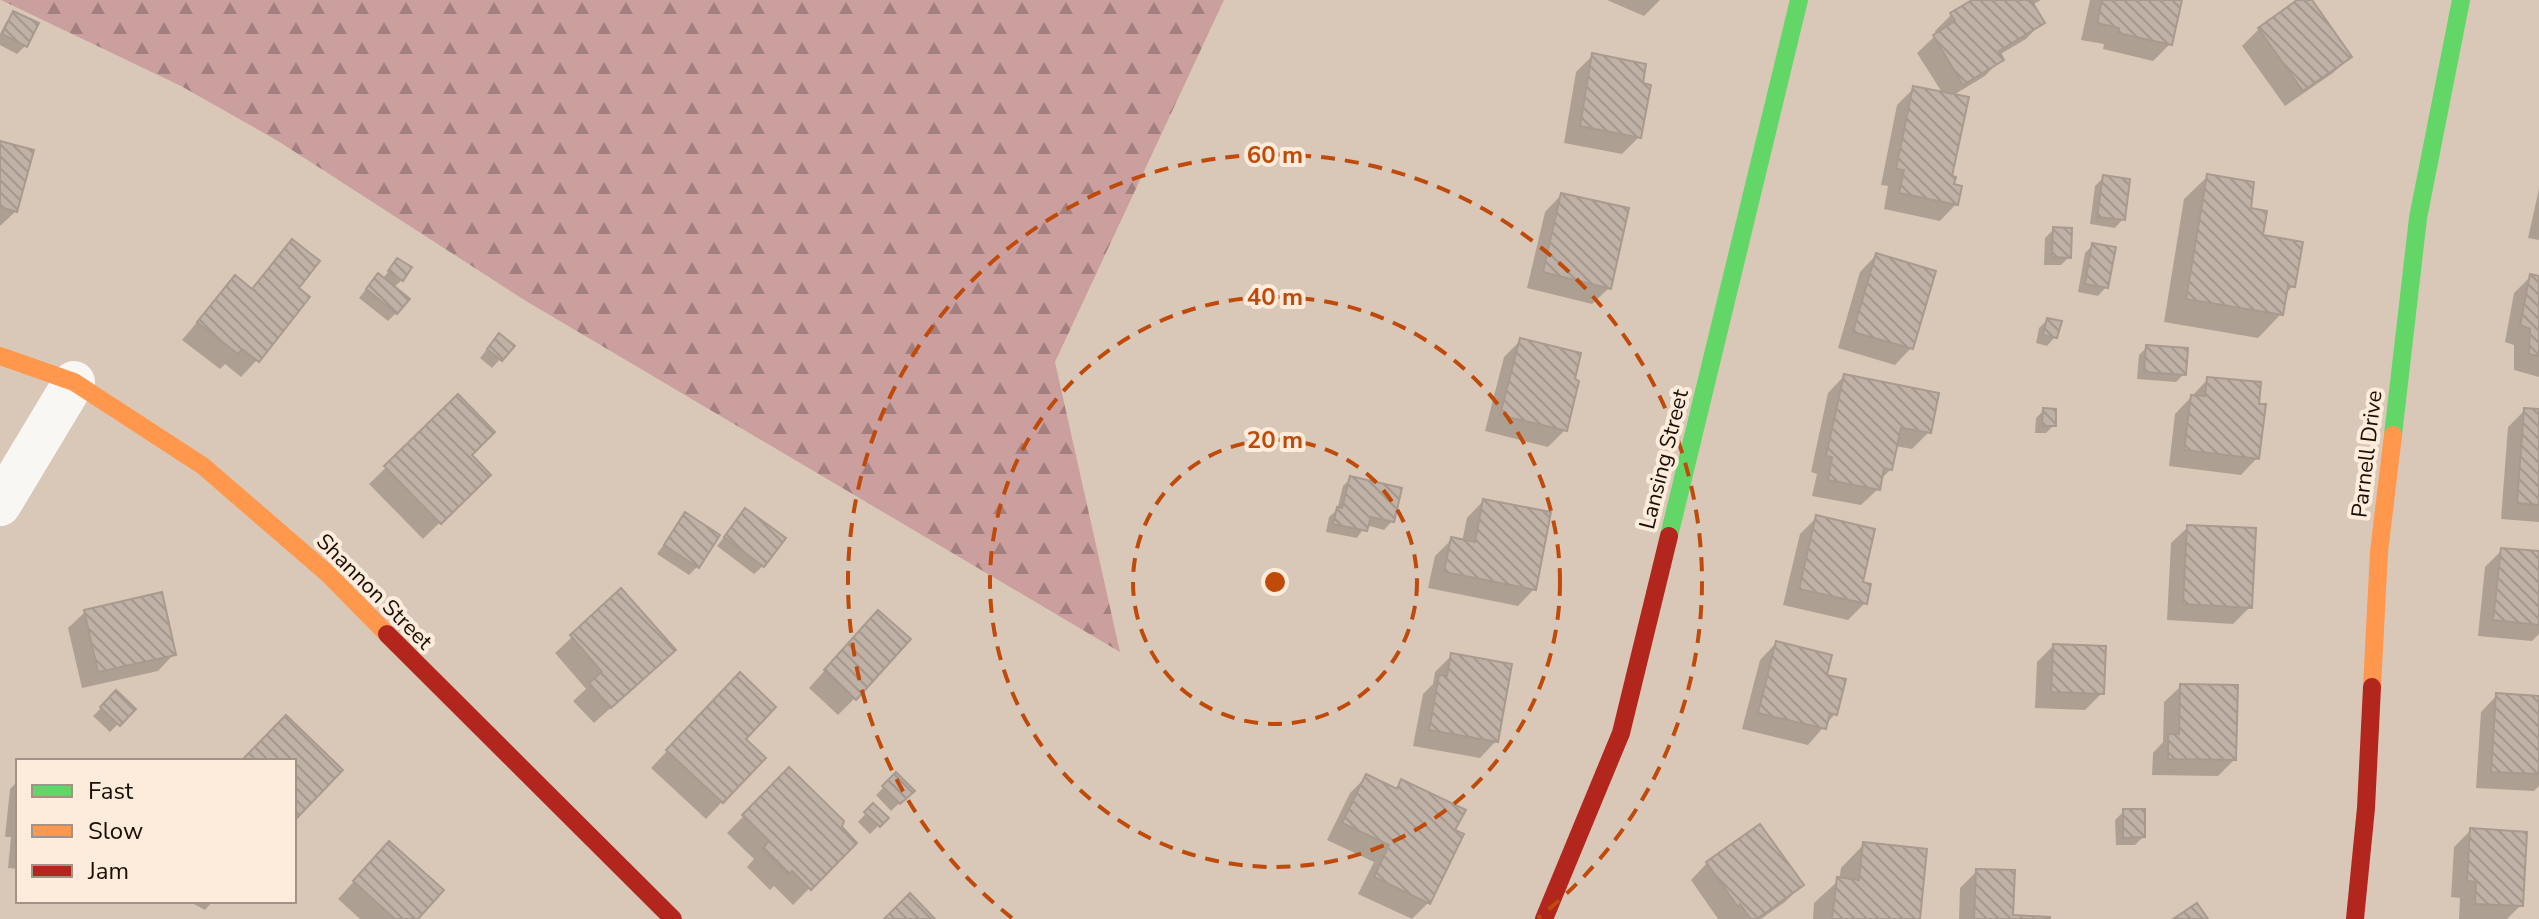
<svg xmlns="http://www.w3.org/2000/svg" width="2539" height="919" viewBox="0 0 2539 919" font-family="'Nunito Sans',sans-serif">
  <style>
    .forest { fill: url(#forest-firs) }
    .shadow { fill: #0003 }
    .building { fill: url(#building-back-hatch); stroke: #a99a8f; stroke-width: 2 }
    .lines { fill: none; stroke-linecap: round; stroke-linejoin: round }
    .street { stroke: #f9f7f4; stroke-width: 42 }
    .fast { stroke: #63d668; stroke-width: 18 }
    .slow { stroke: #ff974d; stroke-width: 18 }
    .jam { stroke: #b3261e; stroke-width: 18 }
    .ring { fill: none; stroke: #bf4a0a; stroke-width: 4; stroke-dasharray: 14 10 }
    .labels { text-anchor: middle; stroke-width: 8; stroke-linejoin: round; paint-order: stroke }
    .street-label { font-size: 22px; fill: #190e04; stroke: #fdecdc }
    .centre { fill: #bf4a0a; stroke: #fdecdc; stroke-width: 4 }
    .ring-label { font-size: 24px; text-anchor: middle; font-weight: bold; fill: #bf4a0a; stroke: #fdecdc; stroke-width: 8; stroke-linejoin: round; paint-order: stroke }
  </style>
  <defs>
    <pattern id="forest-firs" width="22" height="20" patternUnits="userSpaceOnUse" patternTransform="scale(2)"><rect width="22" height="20" fill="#ca9f9e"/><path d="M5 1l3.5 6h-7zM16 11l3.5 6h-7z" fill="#a3807f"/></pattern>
    <pattern id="building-back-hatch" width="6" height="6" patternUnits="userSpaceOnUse" patternTransform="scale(2)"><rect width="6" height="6" fill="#c0b1a6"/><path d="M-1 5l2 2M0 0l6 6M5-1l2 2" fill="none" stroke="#a4978d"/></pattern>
  </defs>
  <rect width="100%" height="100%" fill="#d9c8b7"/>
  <path class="forest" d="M1,0H1224L1055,362L1120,652L526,301L278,141L181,86Z"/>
  <path class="shadow" d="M1607,0H1660L1644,16Z
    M1975,0H2041L2032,5L2042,22L2026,39L1999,55L2001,59L1985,76L1952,96L1950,178L1956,204L1940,221L1884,209L1888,186L1881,185L1897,105L1914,88L1943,94L1917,53L1936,35L1935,31L1951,15Z
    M2090,0H2180L2170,44L2153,61L2103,49L2104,44L2081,40Z
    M2300,0H2310L2350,57L2333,73L2285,106L2242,46L2259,29Z
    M14,14L25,46L17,54L0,45V34L6,22Z
    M1593,55L1639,137L1622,154L1564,143L1576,72Z
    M0,143L16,211L0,226Z
    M2208,176L2249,209L2260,236L2293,286L2284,295L2281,314L2258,338L2164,322L2184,199Z
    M2103,178L2123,219L2115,228L2090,224L2095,186Z
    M2539,189V240L2528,238Z
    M1561,195L1609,288L1592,304L1527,288L1545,212Z
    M2054,229L2069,257L2061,265H2044L2045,238Z
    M292,242L296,289L257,360L241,377L225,364L220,369L182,340L235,277L250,290Z
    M2093,245L2106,287L2098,296L2078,292L2085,253Z
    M1876,255L1911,348L1895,365L1838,348L1860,272Z
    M398,261L402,280L393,288L396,313L388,321L359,298L370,284L382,279Z
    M2531,276L2539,278V377L2514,370V345L2505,342L2514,293Z
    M2047,320L2055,337L2047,346L2036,343L2039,328Z
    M1520,341L1565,430L1548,447L1485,431L1504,357Z
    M491,344L512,346L492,368L480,358Z
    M2147,347L2184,374L2176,382L2137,379L2139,355Z
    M1844,376L1929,432L1912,449L1895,446L1891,469L1880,480L1878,489L1861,505L1812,496L1817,474L1811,472L1828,393Z
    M2208,379L2257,458L2241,475L2169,466L2175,414Z
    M458,397L469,455L488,475L423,539L369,484Z
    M2044,410L2054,425L2046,433H2035L2036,418Z
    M2525,410L2539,411V522L2501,519L2508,427Z
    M1351,478L1392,521L1384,530L1366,525L1357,538L1326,532L1329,517L1337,510L1343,486Z
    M1483,501L1534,589L1518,606L1428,588L1435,556L1452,539L1462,542L1467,518Z
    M745,510L763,566L754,574L717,546Z
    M685,515L697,567L689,575L657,554Z
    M1816,518L1861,584L1865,603L1848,620L1783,605L1800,534Z
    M2188,527L2250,607L2233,624L2167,620L2171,543Z
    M2502,550L2539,553V634L2532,641L2478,636L2485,567Z
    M621,591L657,666L594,723L573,701L586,689L555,653Z
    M85,612L174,654L158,671L82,688L68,628Z
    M862,629L855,698L838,715L809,688Z
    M1776,643L1825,676L1835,714L1808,745L1742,729L1760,660Z
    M2053,646L2102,693L2085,710L2035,708L2037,662Z
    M1452,655L1496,741L1480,758L1413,746L1423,694L1433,684L1435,672Z
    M2181,686L2234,760L2218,776L2152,775L2153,753L2163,742L2164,702Z
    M723,692L743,739L722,802L706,819L651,768Z
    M116,693L133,709L110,732L93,716Z
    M2497,695L2539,698V786L2534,791L2476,788L2481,712Z
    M789,770L854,843L793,905L774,886L770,890L747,867L754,859L727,833Z
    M896,775L912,791L891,811L876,795Z
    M1366,777L1394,790L1402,782L1453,831L1428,903L1412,919L1358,894L1374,862L1327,840L1350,793Z
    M18,781V869L8,868L11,837H5L10,789Z
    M873,806L886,818L870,834L858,822Z
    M2124,811L2143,837L2135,845H2116L2115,820Z
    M2471,830L2521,905L2507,919H2459L2460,898L2451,897L2454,847Z
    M1864,844L1918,919H1813L1814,903L1839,880L1841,868Z
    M373,860L415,919H360L338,899Z
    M1707,863L1802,885L1785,902L1761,919H1718L1691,880Z
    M1977,871L2011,917L2048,919H1959L1960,888Z
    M196,901H213L205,910L194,904Z"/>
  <path class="building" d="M1972,0H2031L2045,23L1999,51L2004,60L1963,85L1933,35L1955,21L1950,13Z
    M2102,0H2182L2172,45L2118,33L2119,28L2097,23Z
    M2297,0H2312L2352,57L2303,91L2258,28Z
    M13,11L39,23L27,47L2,34Z
    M1592,53L1646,64L1643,83L1651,85L1641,138L1580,126Z
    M1913,86L1969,97L1952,176L1956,177L1954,184L1962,186L1958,205L1899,193L1904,170L1896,169Z
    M0,141L34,150L17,212L0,207Z
    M2207,174L2254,182L2251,208L2267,211L2263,235L2303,242L2295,287L2288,286L2283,315L2186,299Z
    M2103,175L2130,179L2125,220L2097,217Z
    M1561,193L1629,208L1611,289L1543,272Z
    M2053,227L2072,228L2071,258L2052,257Z
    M292,239L320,261L299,288L310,297L259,362L242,349L238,354L197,322L235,275L252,289Z
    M2092,243L2116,247L2108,288L2085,284Z
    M1876,253L1936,271L1913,349L1853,332Z
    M397,258L412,267L403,281L388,271Z
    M378,273L410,299L397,314L366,289Z
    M2530,274L2539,276V356L2529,354L2530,329L2520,325Z
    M2047,318L2062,321L2057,338L2043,335Z
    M499,333L515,346L502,361L487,349Z
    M1520,338L1581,353L1575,379L1579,381L1567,431L1500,415Z
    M2146,345L2188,348L2186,375L2144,372Z
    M1844,374L1939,393L1931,433L1901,428L1892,470L1884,468L1880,490L1828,480L1832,457L1826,456Z
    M2207,377L2261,382L2259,404H2266L2259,459L2184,450L2191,395L2205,396Z
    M458,394L495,432L472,455L491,475L441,524L384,466Z
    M2043,408L2056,409V426H2042Z
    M2524,408L2539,409V505L2517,503Z
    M1350,476L1402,488L1394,522L1371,517L1367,531L1333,524L1337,507L1342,508Z
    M1483,499L1551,512L1536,590L1444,572L1451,537L1475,542Z
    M745,508L786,538L764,567L724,537Z
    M685,512L720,535L699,568L664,545Z
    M1816,515L1875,529L1863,582L1871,584L1867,604L1799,589Z
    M2187,525L2256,528L2252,608L2183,604Z
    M2501,548L2539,551V625L2493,620Z
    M621,588L676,650L611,708L589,683L602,672L570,635Z
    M162,592L176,655L98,672L84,610Z
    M878,610L911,639L856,700L824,670Z
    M1776,641L1832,655L1827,675L1846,679L1837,715L1830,713L1826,729L1758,713Z
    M2053,644L2106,646L2104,694L2051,692Z
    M1451,653L1512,664L1498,742L1429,730L1439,675L1447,676Z
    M740,672L776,707L746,739L766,758L723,803L666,750Z
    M2180,684L2238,685L2236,760L2168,759V734H2179Z
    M116,690L136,709L120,726L100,707Z
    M2496,693L2539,696V774L2491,772Z
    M286,715L343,770L294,821V761H241Z
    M789,767L844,821L842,827L857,843L811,890L792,871L788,875L762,849L769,841L742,815Z
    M896,772L915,791L900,804L882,786Z
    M1366,774L1397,789L1401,779L1466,810L1455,830L1464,834L1430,904L1374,877L1389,845L1342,823Z
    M873,803L889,818L880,827L864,812Z
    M2123,809H2145V837L2123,838Z
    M1760,824L1804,885L1757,919H1751L1740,904L1738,907L1706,862Z
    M2470,828L2527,832L2523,906L2475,904L2476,882L2467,881Z
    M389,841L444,890L418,919H395L353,881Z
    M1863,842L1927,849L1920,919H1832L1837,877L1859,880Z
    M1976,869L2015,870L2013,915L2050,917V919H1974Z
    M910,893L935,919H884Z
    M2197,903L2208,919H2173Z"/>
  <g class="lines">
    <path class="street" d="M0,505L74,382"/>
    <path class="fast" d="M2393,435L2418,218L2461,0
      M1669,536L1799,0"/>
    <path class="slow" d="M0,356L74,382L203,466L328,574L387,634
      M2372,687L2379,552L2393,435"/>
    <path class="jam" d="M387,634L673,919
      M1544,919L1621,733L1669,536
      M2355,919L2366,808L2372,687"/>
  </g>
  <g class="ring">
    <circle cx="1275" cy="582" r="142"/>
    <circle cx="1275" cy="582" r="285"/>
    <path d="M1012 918A427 427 0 1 1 1538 918"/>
  </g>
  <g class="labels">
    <g class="street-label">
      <text transform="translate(2366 454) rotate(-83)" y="8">Parnell Drive</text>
      <text transform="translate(1663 459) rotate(-76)" y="8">Lansing Street</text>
      <text transform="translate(375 591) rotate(45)" y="8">Shannon Street</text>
    </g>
  </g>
  <circle cx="1275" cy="582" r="12" class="centre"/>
  <g class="ring-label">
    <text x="1275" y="163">60 m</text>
    <text x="1275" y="305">40 m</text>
    <text x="1275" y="448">20 m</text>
  </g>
  <rect x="16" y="759" width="280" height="144" fill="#fdecdc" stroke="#a29386" stroke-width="2"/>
  <rect x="32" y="785" width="40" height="12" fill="#63d668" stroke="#a29386" stroke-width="2"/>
  <text x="88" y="799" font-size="24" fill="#190e04">Fast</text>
  <rect x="32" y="825" width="40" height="12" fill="#ff974d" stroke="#a29386" stroke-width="2"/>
  <text x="88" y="839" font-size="24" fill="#190e04">Slow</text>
  <rect x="32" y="865" width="40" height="12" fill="#b3261e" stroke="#a29386" stroke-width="2"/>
  <text x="88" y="879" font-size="24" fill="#190e04">Jam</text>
</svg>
